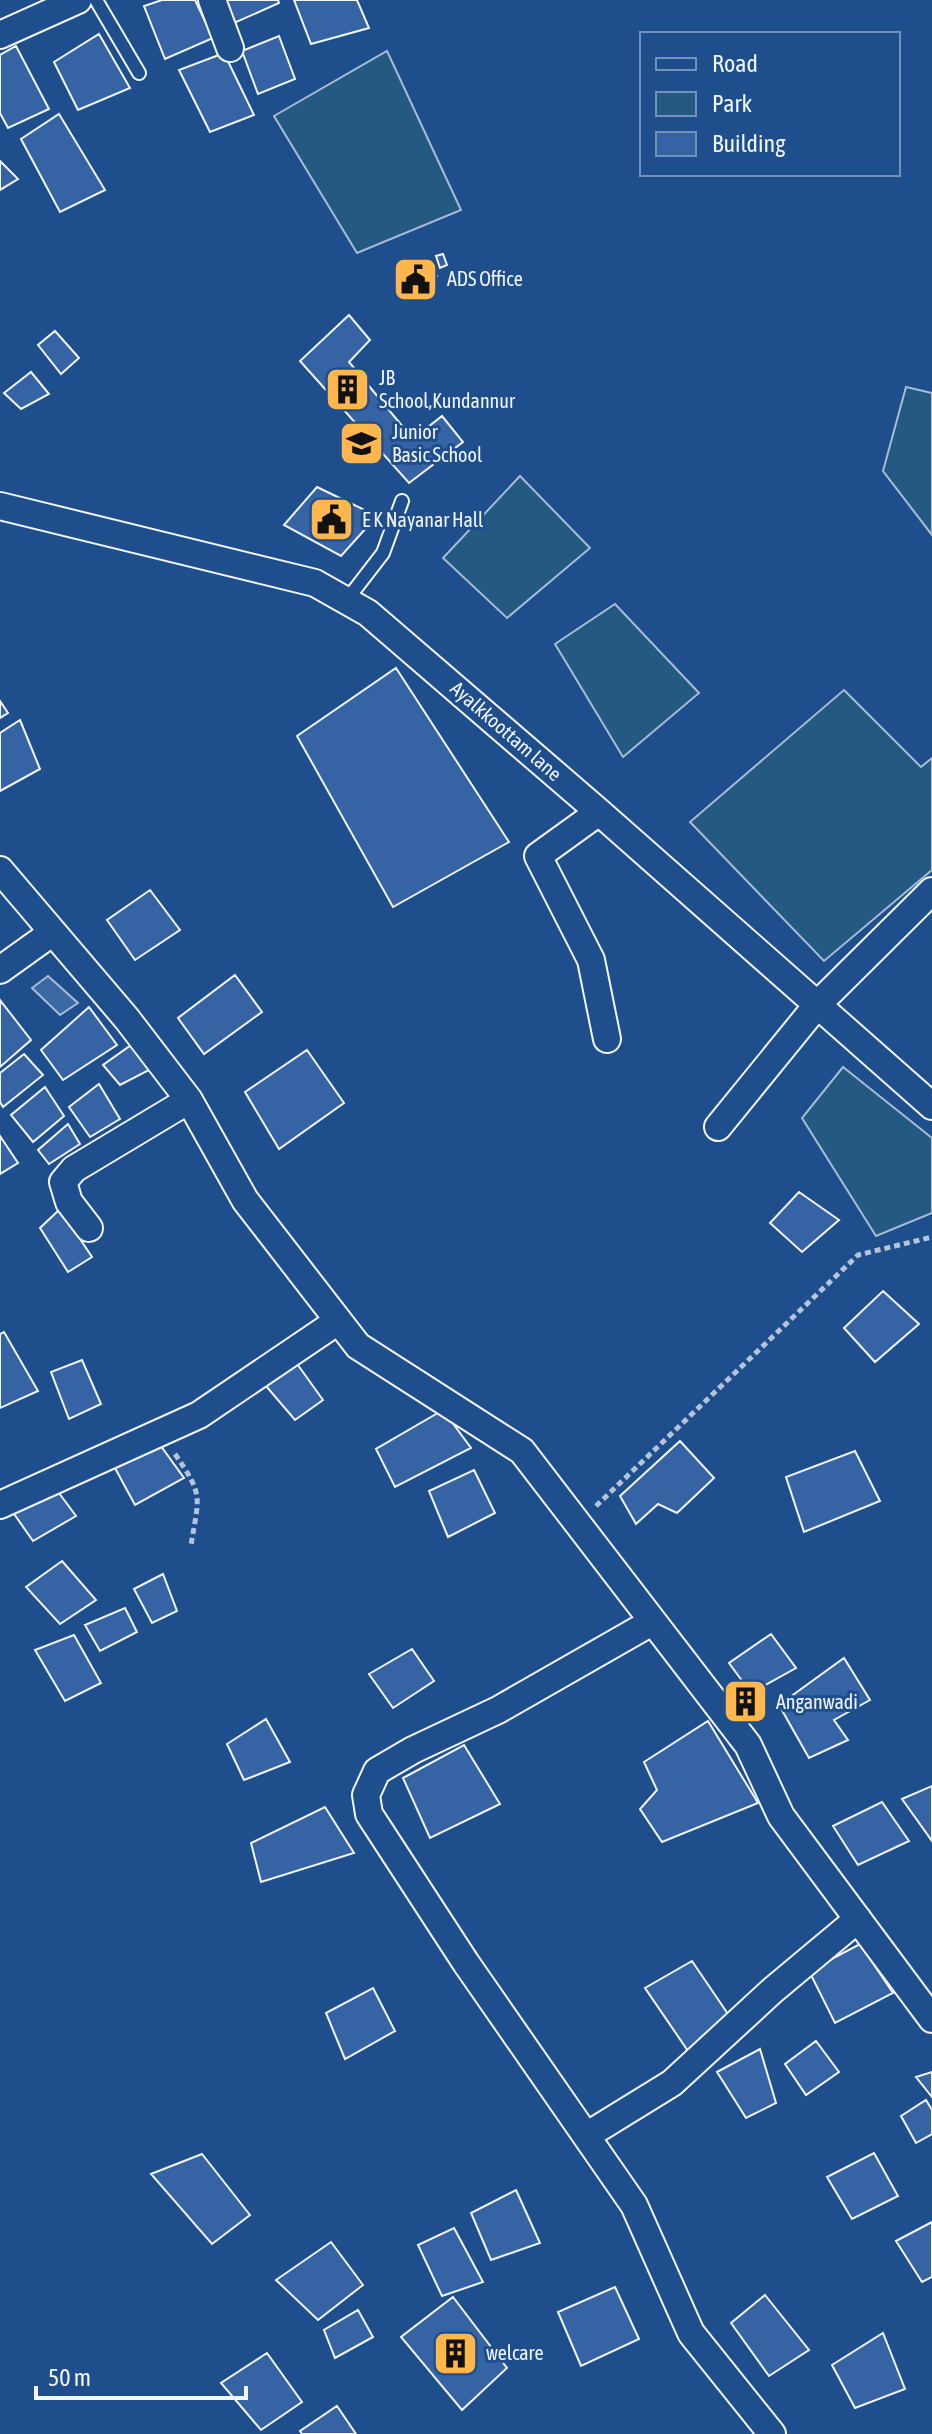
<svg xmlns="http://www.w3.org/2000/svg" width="932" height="2434" viewBox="0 0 932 2434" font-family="'Asap Condensed',sans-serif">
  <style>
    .green { fill: #245a82; stroke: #a8bbd7; stroke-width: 2 }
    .water { fill: #3b69a3; stroke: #a8bbd7; stroke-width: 2 }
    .building { fill: #3563a3; stroke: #f2f6ff; stroke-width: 2 }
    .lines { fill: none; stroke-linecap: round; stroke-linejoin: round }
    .lane-casing { stroke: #f2f6ff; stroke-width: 16 }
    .street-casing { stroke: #f2f6ff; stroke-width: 30 }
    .path { stroke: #b3c4dc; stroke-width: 5; stroke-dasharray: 6 4; stroke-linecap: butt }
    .lane { stroke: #1f4e8c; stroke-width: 12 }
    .street { stroke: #1f4e8c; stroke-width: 26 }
    .labels { text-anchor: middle; stroke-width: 6; stroke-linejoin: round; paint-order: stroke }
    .poi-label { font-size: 20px; fill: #f2f6ff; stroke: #1f4e8c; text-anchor: start }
    .street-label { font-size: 20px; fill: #f2f6ff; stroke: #1f4e8c }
  </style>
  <rect width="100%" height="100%" fill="#1f4e8c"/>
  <path class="green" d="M387,51L461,210L357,253L274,116Z
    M906,387L932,393V535L883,471Z
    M520,476L590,548L507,618L443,558Z
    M615,604L699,693L623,757L555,644Z
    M844,690L921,767L932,758V870L824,961L690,822Z
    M843,1067L932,1138V1213L876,1236L802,1118Z"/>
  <path class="water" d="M48,976L78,1003L60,1015L32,988Z"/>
  <path class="building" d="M162,0H195L213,38L165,59L144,6Z
    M224,0H278L279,3L234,23Z
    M294,0H357L369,28L311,44Z
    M99,34L130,88L78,110L54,62Z
    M279,36L295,79L258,94L242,51Z
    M16,46L49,109L8,128L0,113V55Z
    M224,53L254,115L210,132L179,70Z
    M59,114L105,190L60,212L21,139Z
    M0,161L18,179L0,190Z
    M443,254L447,265L440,268L436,256Z
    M426,260L437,276L405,298L396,282Z
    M349,315L370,340L349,362L413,439L442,416L463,442L409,483L300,361Z
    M55,331L79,358L61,374L38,345Z
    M31,372L49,394L21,409L4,393Z
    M317,487L377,516L341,556L284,525Z
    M396,668L509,842L393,907L297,736Z
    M0,701L8,713L0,718Z
    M20,720L40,769L0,791V733Z
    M150,890L180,930L135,960L107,920Z
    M235,975L262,1012L204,1054L178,1018Z
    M0,1000L31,1040L0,1067Z
    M89,1007L117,1045L63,1080L41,1050Z
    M134,1043L153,1068L120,1085L103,1065Z
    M307,1050L344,1103L279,1149L245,1092Z
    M24,1054L43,1075L3,1107L0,1102V1073Z
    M99,1084L120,1119L90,1137L69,1107Z
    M45,1087L64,1116L33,1142L11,1115Z
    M68,1124L80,1144L49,1164L38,1150Z
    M0,1136L18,1163L0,1174Z
    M799,1192L839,1220L802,1252L770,1223Z
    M60,1209L92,1257L68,1272L40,1228Z
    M883,1291L919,1324L875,1362L844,1328Z
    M4,1332L38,1391L0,1408V1334Z
    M82,1360L101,1404L69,1419L51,1372Z
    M295,1361L323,1400L295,1420L266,1386Z
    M443,1410L471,1448L395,1487L376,1449Z
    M680,1441L714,1478L677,1513L658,1504L636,1524L620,1496Z
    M158,1442L184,1478L135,1505L115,1468Z
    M855,1451L880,1501L804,1532L786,1477Z
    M474,1470L495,1513L448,1537L429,1491Z
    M56,1489L76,1516L33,1541L12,1511Z
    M62,1561L96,1600L60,1624L26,1587Z
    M163,1574L177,1611L152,1623L134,1589Z
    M125,1608L137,1632L100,1651L85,1625Z
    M771,1634L796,1668L751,1693L729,1663Z
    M74,1635L101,1683L65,1701L35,1650Z
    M412,1649L434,1681L393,1708L369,1674Z
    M844,1658L870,1700L834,1720L848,1740L809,1758L779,1705Z
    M735,1689L743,1693L760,1711L741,1716Z
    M266,1719L290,1762L244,1780L227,1744Z
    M708,1721L758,1803L662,1842L640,1809L657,1790L644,1762Z
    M464,1745L500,1804L430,1838L403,1778Z
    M932,1786V1841L902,1799Z
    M882,1802L909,1841L858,1865L833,1826Z
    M325,1807L354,1853L261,1882L251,1843Z
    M860,1944L893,1993L835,2023L809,1971Z
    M692,1961L730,2017L688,2051L645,1988Z
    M373,1988L395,2031L345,2059L326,2013Z
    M816,2041L839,2072L806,2095L785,2064Z
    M760,2049L776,2103L746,2118L717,2072Z
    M932,2072V2097L916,2077Z
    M926,2100L932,2110V2134L916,2143L901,2116Z
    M874,2153L898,2196L852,2219L827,2177Z
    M202,2154L250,2215L212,2244L151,2174Z
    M516,2190L540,2243L491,2260L471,2213Z
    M932,2222V2277L922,2282L896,2241Z
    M454,2228L483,2282L442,2296L418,2245Z
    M331,2242L363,2285L318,2320L276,2280Z
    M615,2287L639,2339L581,2366L558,2312Z
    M765,2295L809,2350L769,2376L731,2323Z
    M453,2297L507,2368L462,2410L401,2337Z
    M358,2310L373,2337L335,2358L324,2330Z
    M883,2333L905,2389L855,2408L832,2365Z
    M267,2353L302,2402L261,2430L221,2383Z
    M337,2406L356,2434H302L300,2431Z"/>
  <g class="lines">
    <defs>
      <path id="lane" d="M96,0L139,73
        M346,601L383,553L402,501"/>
      <path id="street" d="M212,0L230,48
        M0,35L78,0
        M0,506L315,583L368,613L599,812L932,1106
        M599,812L538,856L591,960L607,1039
        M0,870L127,1019L189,1100L245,1200L358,1346L522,1451L748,1745L781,1816L932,2019
        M0,970L53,932
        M718,1127L818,1004L932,891
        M89,1228L69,1202L63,1182L74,1169L189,1100
        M0,1505L199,1415L338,1321
        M652,1622L498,1710L413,1750L377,1771L366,1795L369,1814L466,1963L634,2205L691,2333L772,2434
        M586,2136L672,2083L773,1990L858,1919"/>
    </defs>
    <use href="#lane" class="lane-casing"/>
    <use href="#street" class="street-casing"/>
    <path class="path" d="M175,1454C204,1496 199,1496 191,1545
      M596,1506L858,1255L932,1237"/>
    <use href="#lane" class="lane"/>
    <use href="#street" class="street"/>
  </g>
  <defs>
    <symbol id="civic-square" viewBox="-11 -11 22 22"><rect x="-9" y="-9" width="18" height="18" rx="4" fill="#ffb74d" stroke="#1f4e8c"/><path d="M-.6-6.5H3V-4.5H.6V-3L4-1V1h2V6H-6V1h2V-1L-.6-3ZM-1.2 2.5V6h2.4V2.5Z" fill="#111"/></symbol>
    <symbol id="building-square" viewBox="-11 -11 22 22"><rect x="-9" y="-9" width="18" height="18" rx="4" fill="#ffb74d" stroke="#1f4e8c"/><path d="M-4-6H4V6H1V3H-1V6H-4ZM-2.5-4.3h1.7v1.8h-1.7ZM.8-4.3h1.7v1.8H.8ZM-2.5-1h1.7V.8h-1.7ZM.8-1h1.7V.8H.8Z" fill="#111"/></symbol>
    <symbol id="school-square" viewBox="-11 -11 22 22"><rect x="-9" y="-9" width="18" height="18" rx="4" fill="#ffb74d" stroke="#1f4e8c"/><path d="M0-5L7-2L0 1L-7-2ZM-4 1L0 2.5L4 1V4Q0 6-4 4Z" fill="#111"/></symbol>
  </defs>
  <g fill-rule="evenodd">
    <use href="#civic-square" x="390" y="254" width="51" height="51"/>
    <use href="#building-square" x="322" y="364" width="51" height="51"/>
    <use href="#school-square" x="336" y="418" width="51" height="51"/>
    <use href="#civic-square" x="306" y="494" width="51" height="51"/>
    <use href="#building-square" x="720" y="1676" width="51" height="51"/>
    <use href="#building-square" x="430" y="2328" width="51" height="51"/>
  </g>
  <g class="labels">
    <g class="poi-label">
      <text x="447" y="286">ADS Office</text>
      <text x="379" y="385">JB<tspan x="379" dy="23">School,Kundannur</tspan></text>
      <text x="392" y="439">Junior<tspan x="392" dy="23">Basic School</tspan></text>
      <text x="362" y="527">E K Nayanar Hall</text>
      <text x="776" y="1709">Anganwadi</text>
      <text x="486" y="2360">welcare</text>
    </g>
    <g class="street-label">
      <text transform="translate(506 731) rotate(41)" y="7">Ayalkkoottam lane</text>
    </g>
  </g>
  <rect x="640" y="32" width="260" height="144" fill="#1f4e8c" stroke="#7391ba" stroke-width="2"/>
  <rect x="656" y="58" width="40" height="12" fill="#1f4e8c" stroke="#7391ba" stroke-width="2"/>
  <text x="712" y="72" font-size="24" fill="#f2f6ff">Road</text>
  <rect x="656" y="92" width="40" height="24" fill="#245a82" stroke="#7391ba" stroke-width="2"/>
  <text x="712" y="112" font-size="24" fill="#f2f6ff">Park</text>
  <rect x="656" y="132" width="40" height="24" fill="#3563a3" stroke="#7391ba" stroke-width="2"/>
  <text x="712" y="152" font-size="24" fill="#f2f6ff">Building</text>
  <path d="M36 2386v12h210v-12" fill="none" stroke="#f2f6ff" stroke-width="4"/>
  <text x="48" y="2386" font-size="24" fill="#f2f6ff" stroke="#1f4e8c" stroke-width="6" paint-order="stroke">50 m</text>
</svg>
